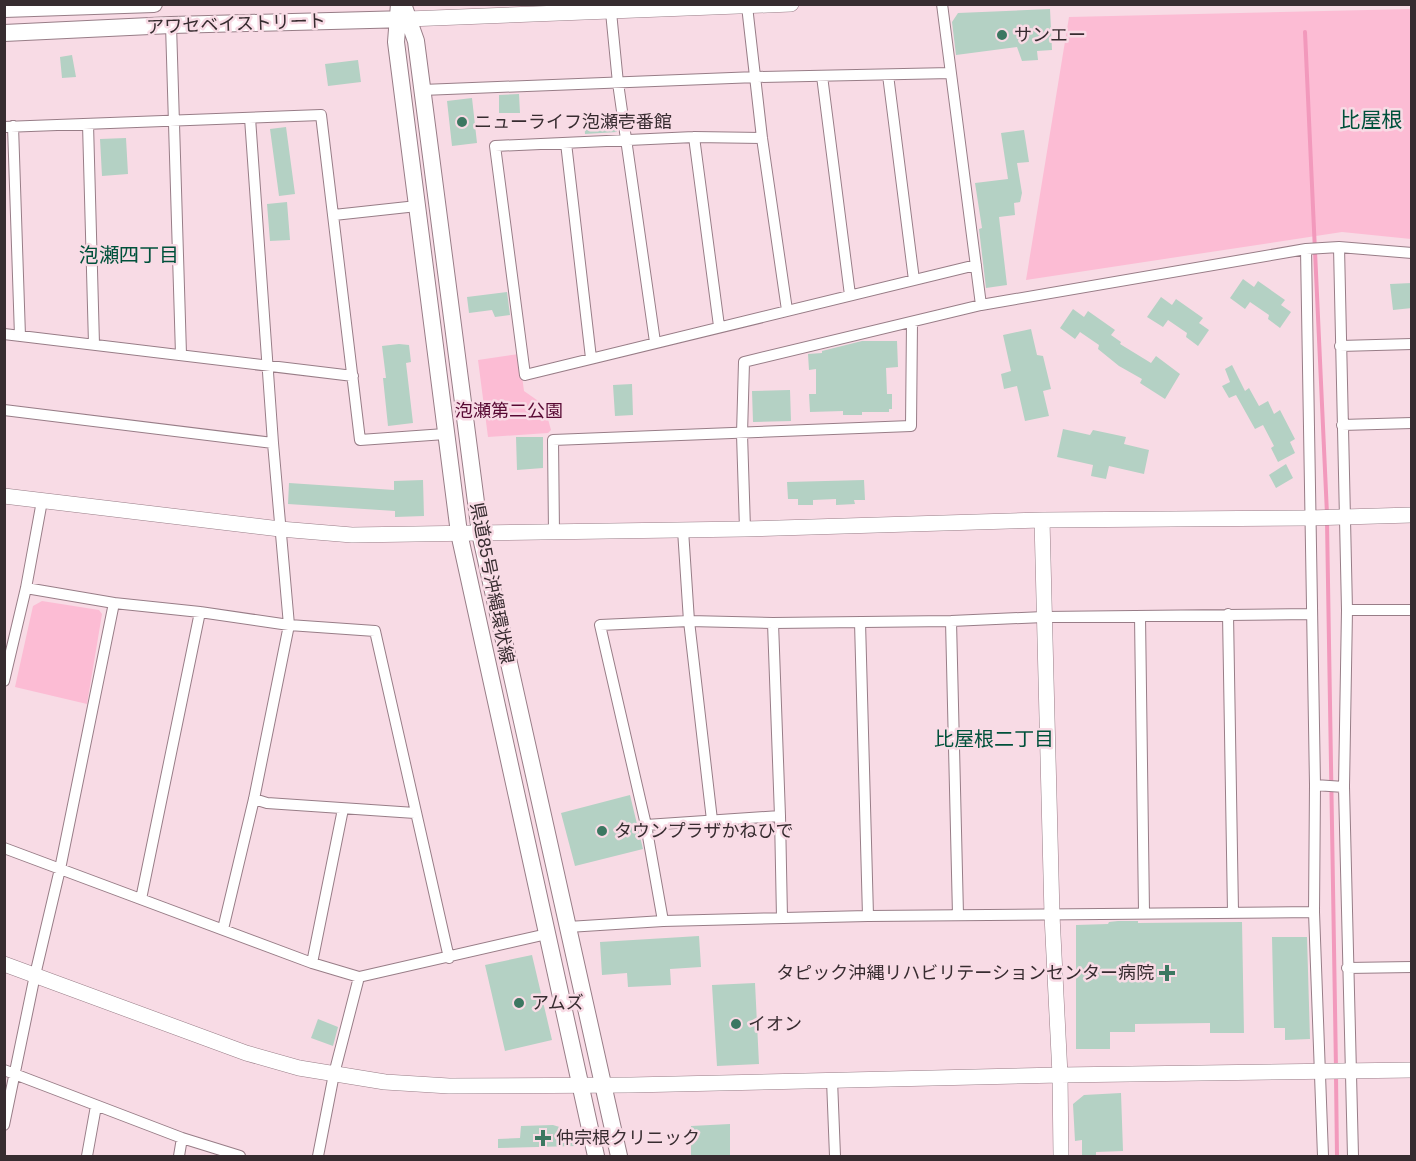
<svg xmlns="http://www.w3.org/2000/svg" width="1416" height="1161" viewBox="0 0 1416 1161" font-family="Arial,'Noto Sans JP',sans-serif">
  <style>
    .green { fill: #fcbcd4 }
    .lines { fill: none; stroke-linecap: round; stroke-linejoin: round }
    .stream { stroke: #f299bc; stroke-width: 4 }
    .building { fill: #b4d1c4 }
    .street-casing { stroke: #987d87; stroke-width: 12 }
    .secondary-casing { stroke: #987d87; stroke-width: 16 }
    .primary-casing { stroke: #987d87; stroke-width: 18 }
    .street { stroke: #fff; stroke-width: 10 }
    .secondary { stroke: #fff; stroke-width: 15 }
    .primary { stroke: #fff; stroke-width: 16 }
    .poi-dot { fill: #3c7761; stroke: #f8dbe5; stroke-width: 2 }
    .labels { text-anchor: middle; stroke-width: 5; stroke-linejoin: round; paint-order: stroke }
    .street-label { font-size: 18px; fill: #372c30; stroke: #f8dbe5 }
    .poi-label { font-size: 18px; fill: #372c30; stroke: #f8dbe5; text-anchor: start }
    .park-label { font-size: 18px; fill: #580933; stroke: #f8dbe5 }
    .neighbourhood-label { font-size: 20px; fill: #00513b; stroke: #f8dbe5 }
    .quarter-label { font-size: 21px; fill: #00513b; stroke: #f8dbe5 }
  </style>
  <rect width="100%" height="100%" fill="#f8dbe5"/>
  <path class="green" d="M1411,9V239L1342,232L1026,280L1069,17Z
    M519,354L524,391L544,405L551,430L548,433L488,437L478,360Z
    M42,601L99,610L102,614L87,704L15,687L33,606Z"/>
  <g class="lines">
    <path class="stream" d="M1305,32L1327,514
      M1327,521L1336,1069
      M1336,1076L1337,1156"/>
  </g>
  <path class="building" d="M1050,9L1052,50L1037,51L1038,60L1022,61L1017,47L956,55L952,22L958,13Z
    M72,55L76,77L62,78L60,57Z
    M358,60L361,82L328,86L325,64Z
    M519,94L520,113H499V95Z
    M472,98L477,143L452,146L447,101Z
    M615,116L617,132L585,134L584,119Z
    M286,127L295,194L279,196L270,129Z
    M1024,130L1029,162L1017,163L1022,193L1020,202L1014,203L1015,215L999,217L1007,285L986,288L979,229L982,228L975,183L1008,179L1001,133Z
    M126,138L128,174L102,176L100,139Z
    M287,202L290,240L270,241L267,204Z
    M1243,279L1254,287L1258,281L1285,300L1281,305L1291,312L1280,328L1268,319L1269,315L1250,302L1245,309L1230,298Z
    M1412,283V308L1393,310L1390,284Z
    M507,292L510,315L495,317L492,310L469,313L467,297Z
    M1161,297L1172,305L1176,299L1203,318L1199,323L1209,330L1198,346L1186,337L1187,333L1168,320L1163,327L1147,317Z
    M1073,309L1084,317L1088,311L1115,330L1111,335L1121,342L1120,344L1151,363L1156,356L1180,374L1165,399L1140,383L1142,379L1119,366L1098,349L1099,345L1080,332L1075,339L1060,328Z
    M1031,329L1037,355L1043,356L1051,389L1043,391L1049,416L1025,421L1017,386L1004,389L1001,374L1011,371L1003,335Z
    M862,341H897L898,367L886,368L887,394H892V409H889V412H862V415H843V411L810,412L809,394H816V369L809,370L808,354L822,353V351Z
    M399,344L409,345L411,362L406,363L413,423L388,426L383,378H386L382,346Z
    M1232,365L1245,391L1249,388L1259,406L1268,401L1274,414L1280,410L1295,439L1290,442L1295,453L1278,462L1271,448L1274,446L1263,425L1255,429L1236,395L1229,398L1222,386L1230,382L1225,369Z
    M632,384L633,415L615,416L613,385Z
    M790,390L791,421L753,422L752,391Z
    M1063,429L1090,435L1093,430L1126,437L1124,444L1149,450L1144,474L1109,466L1106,479L1091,476L1093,465L1057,457Z
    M516,437H543V468L517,470Z
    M1286,464L1293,478L1276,488L1269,475Z
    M423,480L424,516L395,517V511L288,504L289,483L394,490V481Z
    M864,480L865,500H854L855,504L836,505V499L813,500V505H798V499H788L787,482Z
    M630,795L643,849L575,866L561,813Z
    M1118,921H1138V923L1242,922L1244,1033H1210V1023L1135,1024V1032H1110V1049H1076V925L1108,924L1109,922Z
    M699,936L701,967L670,969L671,985L628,987L627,973L602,975L600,942Z
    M1272,937H1307L1310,1039L1285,1040V1028H1274Z
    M532,955L552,1040L505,1051L485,965Z
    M755,983L759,1064L717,1066L712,985Z
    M318,1019L338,1027L333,1046L311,1038Z
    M1121,1093L1123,1151L1096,1152V1156H1082V1140L1075,1141L1073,1104L1084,1095Z
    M730,1124V1156H691V1126Z
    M553,1125L566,1129L576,1146L498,1148V1139L520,1138L521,1126Z"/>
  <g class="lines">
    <defs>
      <path id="street" d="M942,4L981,305
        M747,6L762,138L787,310
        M611,12L618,83L655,342
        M171,25L181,354
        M888,75L914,280
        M822,76L850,295
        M422,90L757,77L951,73
        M88,124L94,344
        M13,126L20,336
        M4,127L321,115L360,440L445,434
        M694,137L719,326
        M762,138L694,137L495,146L525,375L976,265
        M566,143L591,358
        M334,215L417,206
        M1339,247L1347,610L1344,787L1353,1156
        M1306,249L1315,785L1314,912L1323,1156
        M4,334L353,376
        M1340,346L1412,344
        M4,410L273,443
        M1342,425L1412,423
        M745,529L742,434L744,362L981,305L1306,249L1339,247L1412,253
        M683,530L689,621L712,820
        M554,533L553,440L911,426L912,322
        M26,588L114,603L200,612L289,625L375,631L449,958
        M1347,610H1412
        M1228,614L1233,912
        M1140,616L1144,912
        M951,621L958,915
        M860,622L868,916
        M773,623L780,816L782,918
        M4,681L26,588L42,501
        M1315,785L1344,787
        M254,799L267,803L415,813
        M646,825L780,816
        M4,848L312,963L359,977L547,934
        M141,899L200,612
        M663,921L646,825L600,625L689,621L773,623L951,621L1044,617L1312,614
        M568,927L663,921L868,916L1314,912
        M223,929L254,799L289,625L273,443L250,118
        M312,963L343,809
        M1347,968L1412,967
        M4,1070L182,1138L240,1156
        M832,1080L835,1156
        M4,1125L35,975L60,869L114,603
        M87,1156L96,1106
        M179,1156L182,1138
        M318,1156L334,1074L359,977"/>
      <path id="secondary" d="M408,19L791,4
        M4,496L280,529L352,535L745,529L1042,520L1309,518L1412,515
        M1042,520L1052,915L1060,1075L1061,1156
        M4,964L246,1053L299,1068L385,1082L449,1086L631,1085L1060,1075L1412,1070"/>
      <path id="primary" d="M399,4L396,42L459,533L596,1156
        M403,4L416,41L480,533L619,1156
        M4,9L154,4
        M4,33L171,25L408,19"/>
    </defs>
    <use href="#street" class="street-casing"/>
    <use href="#secondary" class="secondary-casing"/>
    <use href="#primary" class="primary-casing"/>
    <use href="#street" class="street"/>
    <use href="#secondary" class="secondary"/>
    <use href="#primary" class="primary"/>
  </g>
  <g class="poi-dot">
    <circle cx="1002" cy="35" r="6"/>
    <circle cx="462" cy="122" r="6"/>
    <circle cx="602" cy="831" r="6"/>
    <path d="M1164 964h6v6h6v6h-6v6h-6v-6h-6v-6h6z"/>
    <circle cx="519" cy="1003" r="6"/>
    <circle cx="736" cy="1024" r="6"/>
    <path d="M540 1129h6v6h6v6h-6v6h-6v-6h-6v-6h6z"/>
  </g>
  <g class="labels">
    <g class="street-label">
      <text transform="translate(236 24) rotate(-2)" y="6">アワセベイストリート</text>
      <text transform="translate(492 583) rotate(79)" y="6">県道85号沖縄環状線</text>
    </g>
    <g class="poi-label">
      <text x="1014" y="41">サンエー</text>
      <text x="474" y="128">ニューライフ泡瀬壱番館</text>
      <text x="614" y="837">タウンプラザかねひで</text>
      <text x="1154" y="979" text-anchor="end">タピック沖縄リハビリテーションセンター病院</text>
      <text x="531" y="1009">アムズ</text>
      <text x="748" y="1030">イオン</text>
      <text x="556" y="1144">仲宗根クリニック</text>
    </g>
    <g class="park-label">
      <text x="509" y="417">泡瀬第二公園</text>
    </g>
    <g class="neighbourhood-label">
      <text x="129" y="262">泡瀬四丁目</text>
      <text x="994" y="746">比屋根二丁目</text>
    </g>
    <g class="quarter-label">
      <text x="1371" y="127">比屋根</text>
    </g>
  </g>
  <rect width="1416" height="1161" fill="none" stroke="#372c30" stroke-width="12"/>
</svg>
